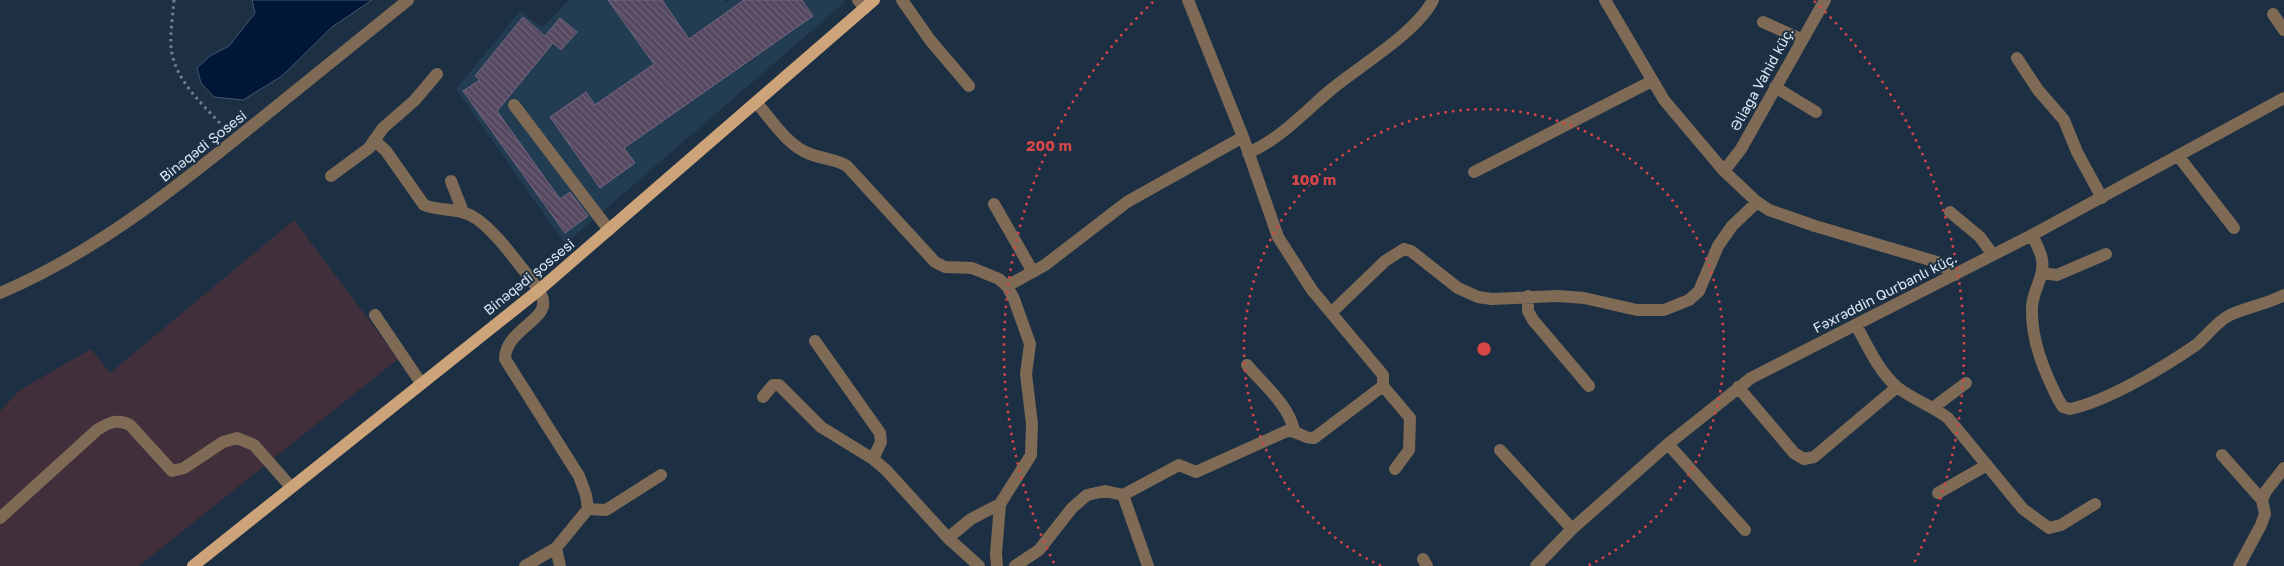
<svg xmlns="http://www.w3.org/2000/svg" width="2284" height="566" viewBox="0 0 2284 566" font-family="'Golos Text',sans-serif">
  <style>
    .industrial { fill: #41303b }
    .built { fill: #223c52 }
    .water { fill: #011738; stroke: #435671 }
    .building { fill: url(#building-back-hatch); stroke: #746680 }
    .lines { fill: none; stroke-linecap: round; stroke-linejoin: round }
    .path { stroke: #728293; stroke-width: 3; stroke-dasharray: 2.5 4; stroke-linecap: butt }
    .minor { stroke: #7e6a55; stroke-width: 12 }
    .major { stroke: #cda379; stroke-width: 12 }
    .ring { fill: none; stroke: #d74547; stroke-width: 2.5; stroke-dasharray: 2.5 5 }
    .labels { text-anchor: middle; stroke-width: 4; stroke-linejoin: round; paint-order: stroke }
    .street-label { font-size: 14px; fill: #dde9f6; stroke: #1d3043 }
    .centre { fill: #d74547; stroke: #1d3043; stroke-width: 2.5 }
    .ring-label { font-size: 15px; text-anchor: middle; font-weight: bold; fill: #d74547; stroke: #1d3043; stroke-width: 4; stroke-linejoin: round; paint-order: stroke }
  </style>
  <defs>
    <pattern id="building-back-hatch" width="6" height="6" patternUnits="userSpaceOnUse" patternTransform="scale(1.25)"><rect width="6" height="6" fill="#554860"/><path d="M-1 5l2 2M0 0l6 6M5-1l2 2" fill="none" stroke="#6d6277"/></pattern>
  </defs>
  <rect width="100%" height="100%" fill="#1d3043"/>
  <path class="industrial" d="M294,220L398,359L139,566H0V411L20,390L91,349L110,373Z"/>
  <path class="built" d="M569,0H724L726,3L730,0H843L845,2L565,244L456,89L520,11L542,28Z"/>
  <path class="water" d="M252,0H372L332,27L282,76L243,100L214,97L201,83L197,68L210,56L229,46L255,13Z"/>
  <path class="building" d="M608,0H662L689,39L744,0H802L813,16L624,148L635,163L600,188L550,117L586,92L595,105L654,64Z
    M523,17L545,36L560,18L577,32L561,50L553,43L497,111L560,199L570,192L588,216L565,233L463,91L480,80L475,76Z"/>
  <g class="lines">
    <path class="path" d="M174,0C173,15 170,32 171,47C174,81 205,106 226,130"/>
    <path class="minor" d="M858,0L865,8
      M902,0L930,40L969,86
      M1605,0L1664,100L1724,171L1757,202L1769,210L1815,226L1937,262L1955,275
      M2273,14L2284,30
      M1763,22L1801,39
      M2017,58L2038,90L2064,120L2077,152L2102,198
      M1775,87L1816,112
      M757,103C772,121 788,146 810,154C823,159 836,159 847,166L935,262L945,267L972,268L999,279L1007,286L1014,299L1030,344L1026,374L1032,424L1031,455L1000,504L996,554L997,566
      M514,105L609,230
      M374,140L386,151L424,205C439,211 456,208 470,215C493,226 522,269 539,290C540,293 543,297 543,301C547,320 505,331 505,359L579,476L586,495L588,509L556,548L560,566
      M1248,153C1281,139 1305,111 1333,88C1361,65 1417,32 1433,0
      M2179,157L2234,228
      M1724,171L1741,149L1825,0
      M1474,172L1652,81
      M331,176L369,148L383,128L415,100L437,74
      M451,181L463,212
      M994,204L1033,272
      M1950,212L1980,237L1993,255
      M2032,235C2036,243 2041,252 2042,260C2045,277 2032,291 2032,308C2031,340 2044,371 2058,399L2063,407L2070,409C2108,401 2164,367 2196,345C2208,335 2216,322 2230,315C2248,307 2267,304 2284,295
      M2042,273L2057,275L2106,254
      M1007,286L1045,265L1127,202L1243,137
      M0,293C94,253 173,190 252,126C304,84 356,42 408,0
      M1528,296V311L1533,320L1589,386
      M1332,312L1385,261L1404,249L1411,251L1458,288L1478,297L1492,299L1558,296L1584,298L1637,310H1664L1689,300L1699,291L1718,246L1732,226L1757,202
      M375,315L421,383
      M1856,325C1867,345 1879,372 1897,387C1912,399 1932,406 1948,418L2023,509L2049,528L2061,525L2095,504
      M815,341L880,433L881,442L873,459
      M1247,365C1264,385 1288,404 1294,430
      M1383,386L1410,418L1409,450L1395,469
      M1738,387L1794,453L1804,459L1814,457L1897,387
      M763,397L773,385H779L821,427L873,459L886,470L948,538L979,566
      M1934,407L1966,383
      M1668,444L1745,530
      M1500,450L1572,529
      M2222,455L2262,500
      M1938,493L1987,465
      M1123,495L1148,566
      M588,509L606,510L661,475
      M0,518L97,430C108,423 117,418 130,425L172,471L184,468L223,442L237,438L254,445L291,487
      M948,538L971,519L1000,504
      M1423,559L1427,566
      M525,566L556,548
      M1015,566L1039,550L1072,508L1087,495L1105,491L1123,495L1179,465L1196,472L1287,431C1298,430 1303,439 1314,438L1383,386V375L1312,290L1278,237L1243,137L1188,0
      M1536,566L1572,529L1668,444L1751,378L2032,235L2284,98
      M2239,566L2261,525L2265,514L2262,500L2266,491L2284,468"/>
    <path class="major" d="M193,566L539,290L874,0"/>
  </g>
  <g class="ring">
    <path d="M1381 566A240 240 0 1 1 1587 566"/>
    <path d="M1054 563A480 480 0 0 1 1154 1M1814 1A480 480 0 0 1 1914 563"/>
  </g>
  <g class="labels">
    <g class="street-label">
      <text transform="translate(1762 79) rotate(-61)" y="5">Əliağa Vahid küç.</text>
      <text transform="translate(203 146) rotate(-38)" y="5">Binəqədi Şosesi</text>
      <text transform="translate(529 277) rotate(-39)" y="5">Binəqədi şossesi</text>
      <text transform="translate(1885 293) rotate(-27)" y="5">Fəxrəddin Qurbanlı küç.</text>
    </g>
  </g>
  <circle cx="1484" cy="349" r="8" class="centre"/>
  <g class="ring-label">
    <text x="1049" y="151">200 m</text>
    <text x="1314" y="185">100 m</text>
  </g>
</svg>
